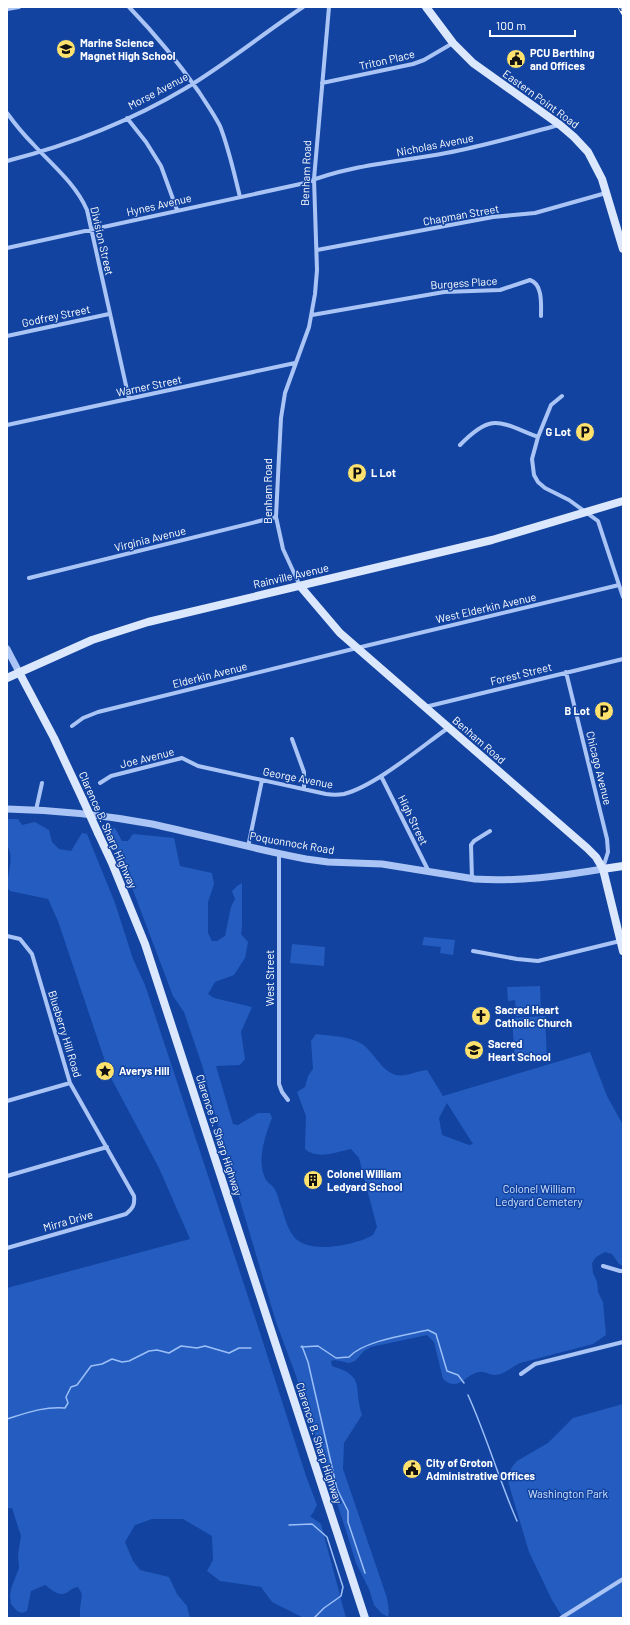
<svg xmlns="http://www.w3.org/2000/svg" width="630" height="1625" viewBox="0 0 630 1625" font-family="Barlow,sans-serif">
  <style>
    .green { fill: #245dbf; fill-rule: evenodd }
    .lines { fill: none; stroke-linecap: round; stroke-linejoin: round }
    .stream { stroke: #9cbff8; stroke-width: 1.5 }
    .minor { stroke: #aac5f5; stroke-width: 4 }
    .tertiary { stroke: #aac5f5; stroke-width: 7 }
    .secondary { stroke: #dbe7fd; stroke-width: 8 }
    .rail-casing { stroke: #fff; stroke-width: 3 }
    .rail { stroke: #1243a0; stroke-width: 1.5; stroke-dasharray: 4.5; stroke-linecap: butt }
    .secondary-bridge { stroke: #dbe7fd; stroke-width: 8 }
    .labels { text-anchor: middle; stroke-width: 3; stroke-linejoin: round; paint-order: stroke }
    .poi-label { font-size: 11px; font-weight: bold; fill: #fff; stroke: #1243a0; text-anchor: start }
    .street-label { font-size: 11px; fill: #fff; stroke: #1243a0 }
    .park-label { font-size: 11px; fill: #d3e3fe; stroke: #1243a0 }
  </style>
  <rect width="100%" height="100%" fill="#1243a0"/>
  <path class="green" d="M7,819H18L22,825L35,822L49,830L52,842L59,849L71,851L82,833L87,834L115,903L133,959L145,985L262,1339L306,1476L317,1505L313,1513L310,1516L321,1524L346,1618H304L272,1602L261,1587L220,1581L207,1571L213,1560L212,1536L183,1519H152L135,1525L125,1542L133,1561L140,1570L169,1577L177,1594L187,1606L190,1618H80V1609L82,1594L78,1587C72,1588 71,1590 66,1593C58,1597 51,1589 45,1585L31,1591L27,1611L22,1613L17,1611L11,1604L10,1596L11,1589L19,1568L18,1554L21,1536L12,1508H7V1288L190,1239L159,1168L110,1076L58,921L48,899L10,891L7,887C7,874 15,858 7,845Z
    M105,827L115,828L122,841H128L133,834L174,838L180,866L212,873L214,884L208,902V933L212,941H217L225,936L231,907L235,899L232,891L237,886L242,883V926L241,934L248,942L245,958L234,975L215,982L208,994L214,998L252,1007L241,1032L245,1059L240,1065L216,1066L233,1124L238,1125L258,1113H270L272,1118C265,1136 256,1162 266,1180C268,1183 271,1184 273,1187C276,1190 278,1196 279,1201C284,1213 286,1227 294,1237C309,1255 356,1245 373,1235L377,1227L359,1158L351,1149C336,1152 318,1160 305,1149L306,1116L297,1092L305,1087L308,1076L313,1069L311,1041L316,1034C330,1036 349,1036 362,1044C374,1052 381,1071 396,1075C407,1077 416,1071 427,1070L443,1096L590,1052L607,1096L623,1125V1266L619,1264L612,1254L605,1252L596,1257L592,1263L593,1273L597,1282L598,1292L603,1302L606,1335L593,1344L520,1363C511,1367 506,1374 495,1375C489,1375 485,1371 479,1372C465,1374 459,1393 443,1379L434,1342L427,1335L371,1347L364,1351L355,1361L349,1363L335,1360L331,1361L332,1366C366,1376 353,1387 362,1415L344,1443L343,1469L387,1598L389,1612L388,1617L381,1613L374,1605L369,1589L356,1563L349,1540L295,1373L276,1322L222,1140L202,1065L184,1012L173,996L128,877ZM447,1103L473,1144L469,1145L442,1135L439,1118Z
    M424,937L455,940L453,955L440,953L441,947L422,945Z
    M292,944L325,947L324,966L290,963Z
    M540,986L541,1014L516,1016L515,1000L508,1001L507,987Z
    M545,1016L547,1060L515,1062L512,1018Z
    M623,1404V1618H563L552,1600L529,1552L507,1478L512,1467L517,1461L548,1443L573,1418Z"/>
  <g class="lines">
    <path class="stream" d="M302,1346L308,1362L337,1489L348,1511V1522L365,1573
      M301,1347L318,1346L336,1358L349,1357C363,1341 406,1335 428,1330L436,1334L447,1371L458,1375L464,1383
      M468,1395C487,1437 499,1480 517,1521
      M7,1419C26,1413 45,1406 65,1408L68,1403L66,1397L71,1387L77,1385L91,1366L102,1364L112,1359L122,1362L129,1361L149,1351L157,1350L169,1353L181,1346L197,1348L205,1346L229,1353L239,1348H251
      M289,1525L312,1524L327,1537L343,1587L341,1596L324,1608L314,1618"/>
    <path class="minor" d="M129,7C155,34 178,62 199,92C206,103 214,114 220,126C229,149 234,173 240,197
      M7,9L19,7
      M322,83L413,64L424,60L453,43
      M7,113C15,124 23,134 33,144C52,165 75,183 87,210L129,399
      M127,118L146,142L161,166L177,210
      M7,161C69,145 131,121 186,88C226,64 264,33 303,7
      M7,248L305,183C349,165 399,162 446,153C484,146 521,135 559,125
      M317,250L493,217L535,213L606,193
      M312,315L444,292L500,290L530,280C543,284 541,305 541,316
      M7,336L109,314
      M562,396L551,405L538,437L532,459L534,475L538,482L545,488L569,500L598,521L623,597
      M7,425L295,363
      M460,445C492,412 499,422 538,437
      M29,578L276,517
      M300,586L283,549L276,517L279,456L281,418L285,393L309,327L315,294L317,270L314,179L329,7
      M566,672L607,839L608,852L603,868
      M425,707L623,659
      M72,726L83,718L98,712L357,648L619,585
      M292,739L304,772V789
      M381,776L429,872
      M100,783L111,776L182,758L198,766L326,794C332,795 338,795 344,794C375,786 421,747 448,728
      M36,810L42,783
      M248,847L262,780
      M279,853V1084L282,1092L288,1100
      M472,879L471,845L474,841L490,831
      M7,936L20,939L32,954L70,1083L134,1196C135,1205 133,1208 126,1214L7,1248
      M473,951L517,959L538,961L620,941
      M7,1101L70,1083
      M7,1176L107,1147
      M603,1266L620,1271H623
      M521,1374L535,1364L623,1342
      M561,1618L623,1579"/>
    <path class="tertiary" d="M7,649L19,672
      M7,809C55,810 104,815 152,824C203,835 254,849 306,859L328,862L382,864L475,879C518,882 561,876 603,869"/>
    <path class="secondary" d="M426,7L453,43L473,63L560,125L574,137L588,152L602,179L623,249
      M300,586L340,633L587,848L596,857L603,869L623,951
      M19,672L54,738L83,800
      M7,678L92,640L148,622L492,540L623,501
      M98,833L112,863L145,944L365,1618
      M603,869L623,866"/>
    <defs>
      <path id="rail" d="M619,7L623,14"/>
    </defs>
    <use href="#rail" class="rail-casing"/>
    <use href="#rail" class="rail"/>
    <path class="secondary-bridge" d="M83,800L98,833"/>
  </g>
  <defs>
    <symbol id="school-disc" viewBox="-11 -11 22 22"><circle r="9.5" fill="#ffe26e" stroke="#1243a0"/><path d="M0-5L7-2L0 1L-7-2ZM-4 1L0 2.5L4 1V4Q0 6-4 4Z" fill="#111"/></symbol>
    <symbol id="civic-disc" viewBox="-11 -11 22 22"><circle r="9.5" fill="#ffe26e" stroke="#1243a0"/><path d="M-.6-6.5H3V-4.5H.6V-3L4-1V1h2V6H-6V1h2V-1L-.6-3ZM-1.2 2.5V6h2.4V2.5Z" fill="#111"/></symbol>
    <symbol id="parking-disc" viewBox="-11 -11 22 22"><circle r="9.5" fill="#ffe26e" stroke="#1243a0"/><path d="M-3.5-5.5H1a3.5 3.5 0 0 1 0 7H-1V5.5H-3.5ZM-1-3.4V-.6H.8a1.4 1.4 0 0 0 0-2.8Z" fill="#111"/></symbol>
    <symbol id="church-disc" viewBox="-11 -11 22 22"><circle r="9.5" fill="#ffe26e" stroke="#1243a0"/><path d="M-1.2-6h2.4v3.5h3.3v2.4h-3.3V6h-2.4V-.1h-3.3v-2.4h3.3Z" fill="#111"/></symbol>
    <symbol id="sight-disc" viewBox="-11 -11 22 22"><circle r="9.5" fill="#ffe26e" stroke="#1243a0"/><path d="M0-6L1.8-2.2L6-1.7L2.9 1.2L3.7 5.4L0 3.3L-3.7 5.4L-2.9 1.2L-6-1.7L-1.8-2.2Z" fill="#111"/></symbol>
    <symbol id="building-disc" viewBox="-11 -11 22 22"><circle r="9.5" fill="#ffe26e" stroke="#1243a0"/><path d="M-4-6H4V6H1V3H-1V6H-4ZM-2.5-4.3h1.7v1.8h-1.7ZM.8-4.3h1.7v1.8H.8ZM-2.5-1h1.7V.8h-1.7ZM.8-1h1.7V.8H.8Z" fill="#111"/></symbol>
  </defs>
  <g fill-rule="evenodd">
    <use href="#school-disc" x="55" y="38" width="22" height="22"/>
    <use href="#civic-disc" x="505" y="48" width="22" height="22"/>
    <use href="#parking-disc" x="574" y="421" width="22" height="22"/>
    <use href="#parking-disc" x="346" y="462" width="22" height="22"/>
    <use href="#parking-disc" x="593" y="700" width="22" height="22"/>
    <use href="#church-disc" x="470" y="1005" width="22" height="22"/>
    <use href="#school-disc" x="463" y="1039" width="22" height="22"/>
    <use href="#sight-disc" x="94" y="1060" width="22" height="22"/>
    <use href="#building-disc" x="302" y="1169" width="22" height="22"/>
    <use href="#civic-disc" x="401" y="1458" width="22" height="22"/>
  </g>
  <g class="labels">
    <g class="poi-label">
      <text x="80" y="47">Marine Science<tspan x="80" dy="13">Magnet High School</tspan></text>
      <text x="530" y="57">PCU Berthing<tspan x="530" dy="13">and Offices</tspan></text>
      <text x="571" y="436" text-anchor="end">G Lot</text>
      <text x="371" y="477">L Lot</text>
      <text x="590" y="715" text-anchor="end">B Lot</text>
      <text x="495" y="1014">Sacred Heart<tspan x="495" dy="13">Catholic Church</tspan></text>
      <text x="488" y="1048">Sacred<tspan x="488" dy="13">Heart School</tspan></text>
      <text x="119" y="1075">Averys Hill</text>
      <text x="327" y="1178">Colonel William<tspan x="327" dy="13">Ledyard School</tspan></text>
      <text x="426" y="1467">City of Groton<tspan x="426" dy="13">Administrative Offices</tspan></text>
    </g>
    <g class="street-label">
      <text transform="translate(387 60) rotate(-13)" y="4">Triton Place</text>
      <text transform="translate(158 91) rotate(-28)" y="4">Morse Avenue</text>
      <text transform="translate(541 99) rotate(36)" y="4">Eastern Point Road</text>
      <text transform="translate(435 145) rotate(-11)" y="4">Nicholas Avenue</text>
      <text transform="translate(306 173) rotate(-88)" y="4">Benham Road</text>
      <text transform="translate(159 205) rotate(-13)" y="4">Hynes Avenue</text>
      <text transform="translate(461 215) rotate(-10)" y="4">Chapman Street</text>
      <text transform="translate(102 241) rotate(77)" y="4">Division Street</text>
      <text transform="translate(464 283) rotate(-4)" y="4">Burgess Place</text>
      <text transform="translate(56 316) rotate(-12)" y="4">Godfrey Street</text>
      <text transform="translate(149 386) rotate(-12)" y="4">Warner Street</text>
      <text transform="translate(268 491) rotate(-90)" y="4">Benham Road</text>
      <text transform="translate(150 539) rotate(-14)" y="4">Virginia Avenue</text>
      <text transform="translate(291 576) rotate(-13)" y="4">Rainville Avenue</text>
      <text transform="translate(486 608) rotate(-13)" y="4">West Elderkin Avenue</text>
      <text transform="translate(521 674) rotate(-14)" y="4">Forest Street</text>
      <text transform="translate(210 675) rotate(-14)" y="4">Elderkin Avenue</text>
      <text transform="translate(479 740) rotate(41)" y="4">Benham Road</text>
      <text transform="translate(147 758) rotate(-14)" y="4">Joe Avenue</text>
      <text transform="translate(599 768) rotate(76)" y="4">Chicago Avenue</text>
      <text transform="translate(298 778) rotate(11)" y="4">George Avenue</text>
      <text transform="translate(413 820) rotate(64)" y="4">High Street</text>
      <text transform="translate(108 830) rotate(66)" y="4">Clarence B. Sharp Highway</text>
      <text transform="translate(292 843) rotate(10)" y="4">Poquonnock Road</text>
      <text transform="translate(270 978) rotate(-90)" y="4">West Street</text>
      <text transform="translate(65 1034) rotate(73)" y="4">Blueberry Hill Road</text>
      <text transform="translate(219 1135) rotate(72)" y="4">Clarence B. Sharp Highway</text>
      <text transform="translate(68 1221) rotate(-16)" y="4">Mirra Drive</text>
      <text transform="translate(319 1443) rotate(72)" y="4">Clarence B. Sharp Highway</text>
    </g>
    <g class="park-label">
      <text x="539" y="1193">Colonel William<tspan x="539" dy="13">Ledyard Cemetery</tspan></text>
      <text x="568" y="1498">Washington Park</text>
    </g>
  </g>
  <rect width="630" height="1625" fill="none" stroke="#ffffff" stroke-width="16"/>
  <path d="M490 30v6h85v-6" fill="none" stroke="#ffffff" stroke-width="2"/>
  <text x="496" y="30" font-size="12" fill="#ffffff" stroke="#1243a0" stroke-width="3" paint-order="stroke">100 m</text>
</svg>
